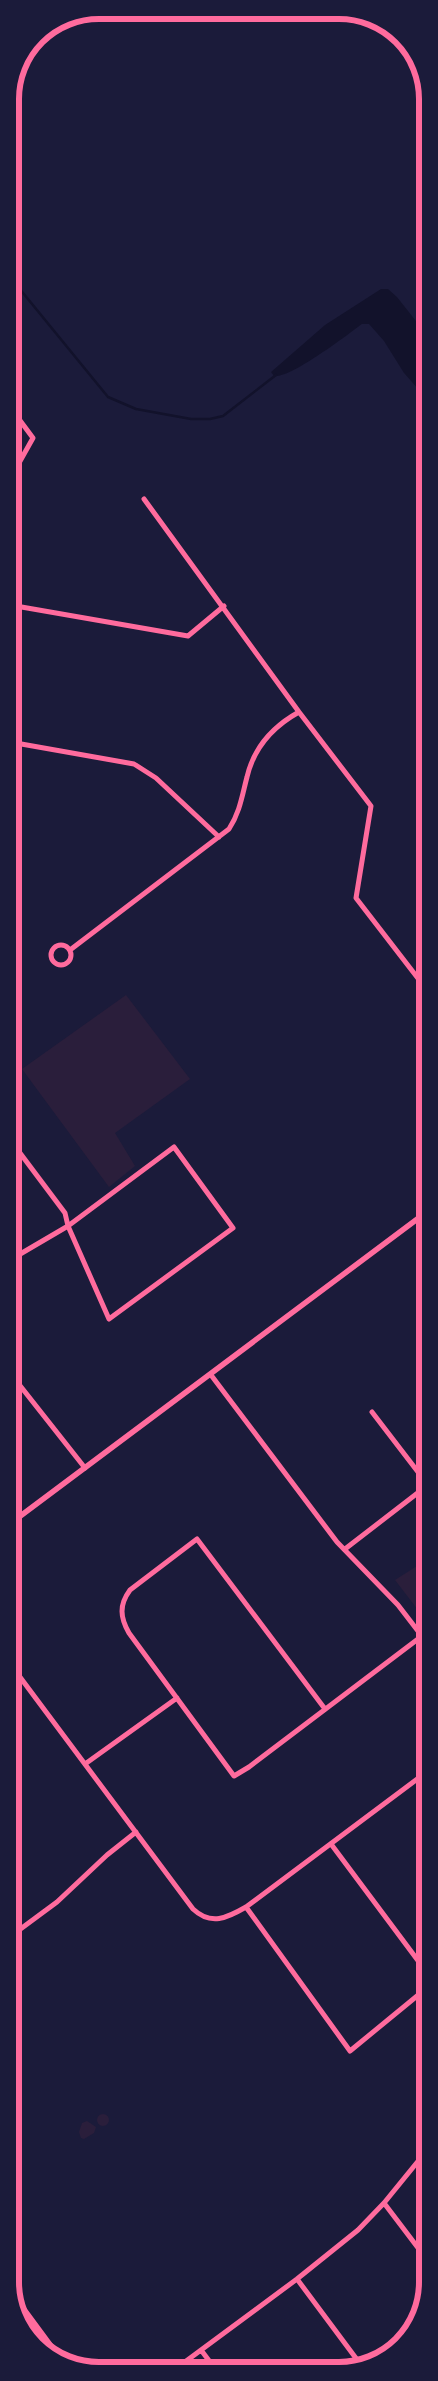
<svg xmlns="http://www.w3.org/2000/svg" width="438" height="2381" viewBox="0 0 438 2381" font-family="Jost,sans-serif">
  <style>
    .green { fill: #2a1e3b }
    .water { fill: #12122b }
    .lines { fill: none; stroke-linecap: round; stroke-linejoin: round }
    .stream { stroke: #12122b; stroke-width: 2.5 }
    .minor { stroke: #ff6b9d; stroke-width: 5 }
    .tertiary { stroke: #ff6b9d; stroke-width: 5.5 }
    .secondary { stroke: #ff6b9d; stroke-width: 7 }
    .rim { fill: none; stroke: #ff6b9d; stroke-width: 6 }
  </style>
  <rect width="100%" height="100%" fill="#1b1b3a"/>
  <path class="green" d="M126,995L190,1079L115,1133L135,1166L109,1187L22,1069Z
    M428,1559V1623L395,1580Z
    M97 2120a6 6 0 1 1 12 0a6 6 0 1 1-12 0Z
    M87,2121L96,2127L94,2133L84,2139L81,2138L79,2132L82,2123Z"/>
  <path class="water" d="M381,289H388L397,297L427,335V399L404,373L384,341L369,324H362C347,335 290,379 274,376L271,372L325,325Z"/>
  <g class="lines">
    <path class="stream" d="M10,277L108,397L136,409L191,419H210L223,416L276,375"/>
    <path class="minor" d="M10,407L33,438L10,479
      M144,499L299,712L371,806L356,898L427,990
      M10,605L188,636L224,606
      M10,742L134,764L156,778L219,837
      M51 955a10 10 0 1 1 20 0a10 10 0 1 1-20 0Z
      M70,950L229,829C240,812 242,796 247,777C254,747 272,727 299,712
      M10,1260L68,1226L174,1147L233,1228L109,1319L68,1226L65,1213L11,1141
      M10,1371L14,1378L85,1468
      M211,1375L337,1542L398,1605L428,1644
      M372,1412L428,1485
      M345,1549L428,1485
      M11,1665L193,1909C211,1926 227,1918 246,1907L428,1771
      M325,1709L197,1539L130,1590C119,1605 120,1617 129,1633L234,1776L249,1767L422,1636
      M85,1764L177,1698
      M331,1844L428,1974
      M246,1907L350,2051L428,1987
      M11,1936L57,1902L107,1855L136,1832
      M384,2203L428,2261
      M297,2279L361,2365
      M201,2350L216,2370
      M174,2370L297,2279L358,2230L384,2203L428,2149"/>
    <path class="tertiary" d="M11,1523L428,1211"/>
    <path class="secondary" d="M11,2293L56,2354"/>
  </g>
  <path d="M0 0H438V2381H0ZM99 19H339A80 80 0 0 1 419 99V2282A80 80 0 0 1 339 2362H99A80 80 0 0 1 19 2282V99A80 80 0 0 1 99 19Z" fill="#1b1b3a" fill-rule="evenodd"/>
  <path class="rim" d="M99 19H339A80 80 0 0 1 419 99V2282A80 80 0 0 1 339 2362H99A80 80 0 0 1 19 2282V99A80 80 0 0 1 99 19Z"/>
</svg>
